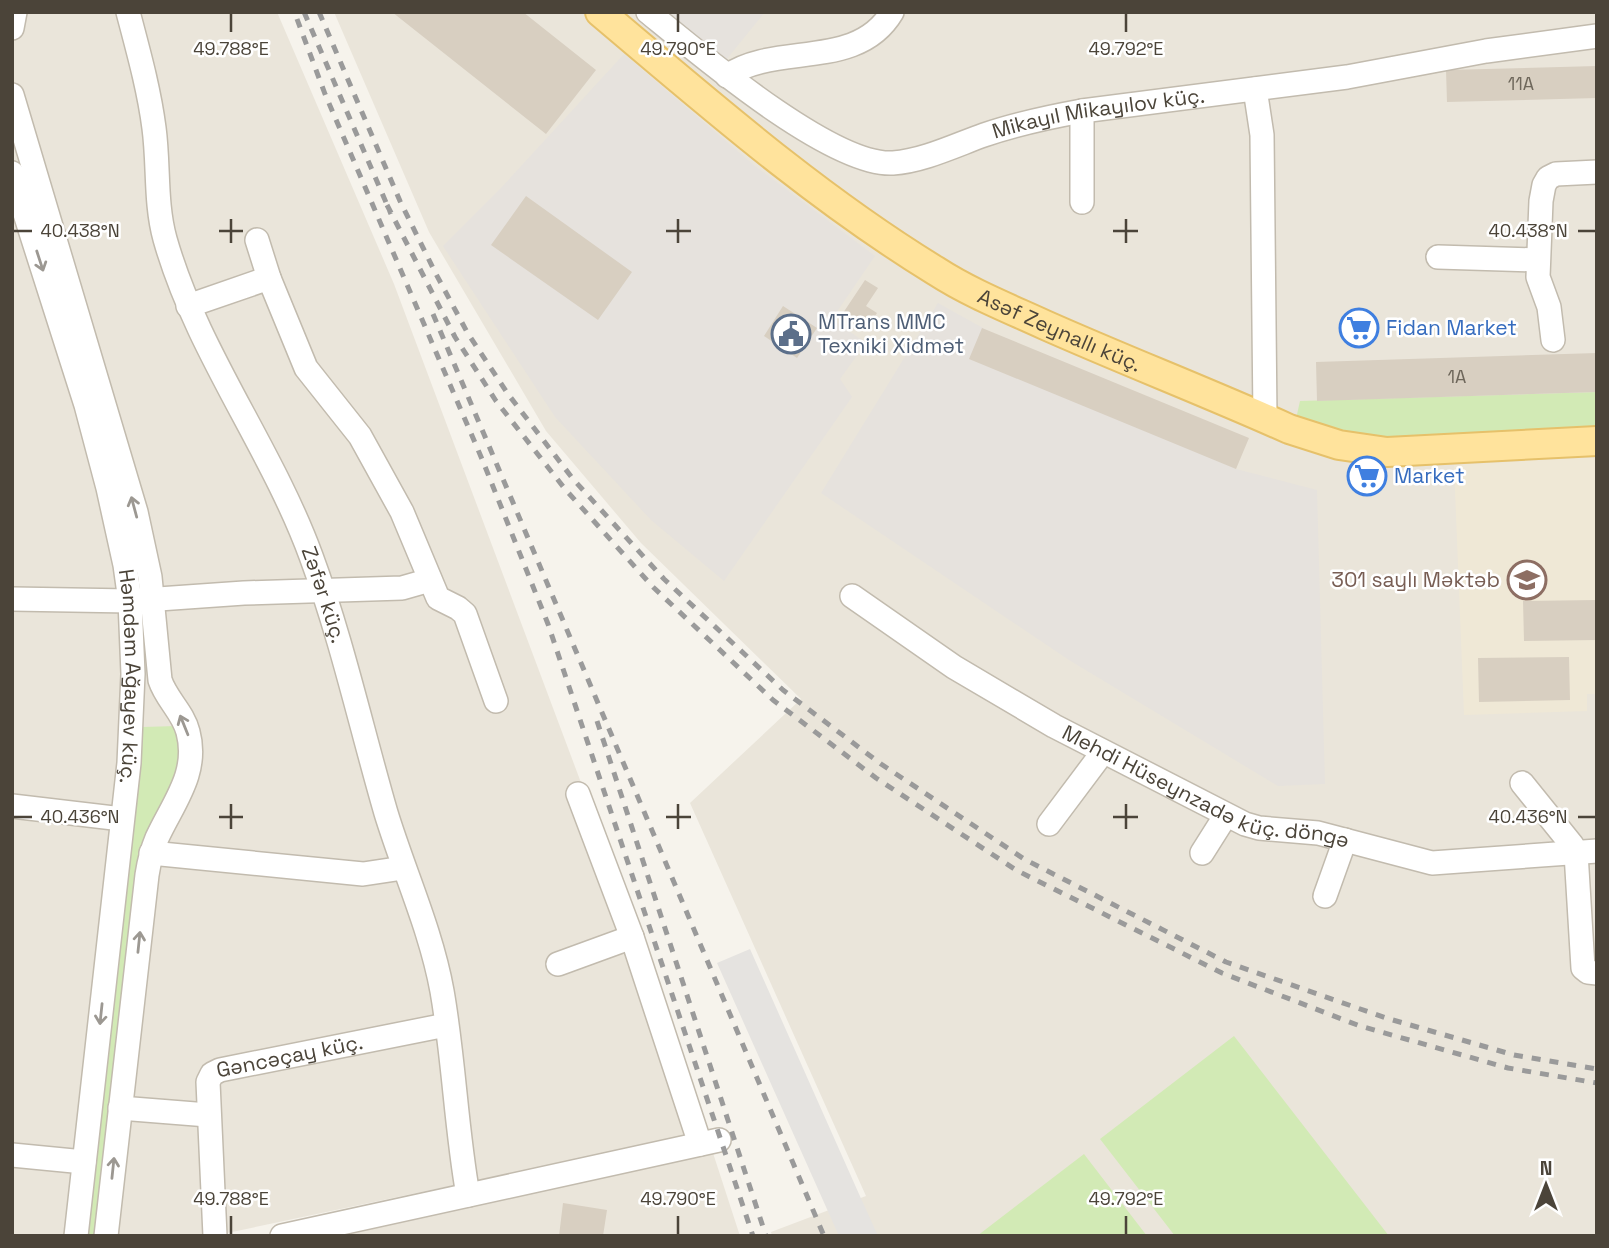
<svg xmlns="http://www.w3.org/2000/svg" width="1609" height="1248" viewBox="0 0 1609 1248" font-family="'Space Grotesk',sans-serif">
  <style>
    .residential { fill: #eae5da }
    .industrial { fill: #e6e2dd }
    .education { fill: #efe8d6 }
    .green { fill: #d2eab5 }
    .parking { fill: #e5e3e0 }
    .building { fill: #d8cfc1 }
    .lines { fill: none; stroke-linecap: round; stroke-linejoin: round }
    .minor-casing { stroke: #c2bbae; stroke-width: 26 }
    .major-casing { stroke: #e6c16a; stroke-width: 32 }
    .minor { stroke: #fff; stroke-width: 23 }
    .major { stroke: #ffe39c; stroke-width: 28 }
    .rail { stroke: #9a9a9a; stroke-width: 5; stroke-dasharray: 9 9; stroke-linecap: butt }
    .oneway { stroke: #9c9892 }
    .ticks { fill: none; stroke: #4b4439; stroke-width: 2.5 }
    .labels { text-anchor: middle; stroke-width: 5; stroke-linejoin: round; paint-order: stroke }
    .number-label { font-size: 18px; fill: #6e675b }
    .street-label { font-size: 21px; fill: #4b4439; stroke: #fff }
    .service-label { font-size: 21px; fill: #4e5e75; stroke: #fff; text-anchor: start }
    .shop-label { font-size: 21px; fill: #366cbe; stroke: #fff; text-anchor: start }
    .education-label { font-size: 21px; fill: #785e54; stroke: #fff; text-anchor: end }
    .ticks-label { font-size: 18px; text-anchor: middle; fill: #4b4439; stroke: #fff; stroke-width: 5; stroke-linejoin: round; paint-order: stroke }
  </style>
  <rect width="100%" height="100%" fill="#f6f3ec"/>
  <path class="residential" d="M12,12H277L394,284L634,924L706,1132L213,1236H12Z
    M334,12H1597V1236H772L771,1232L866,1196L690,803L801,699L641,543L546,431L429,232Z
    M713,1153L740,1236H341Z"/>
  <path class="industrial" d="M665,12H765L726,60Z
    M624,54L755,166L875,256L832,319L866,343L840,379L852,397L724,581L651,520L555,417L443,246L501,188Z
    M938,303L1236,469L1317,490L1325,784L1278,786L1069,660L821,493Z"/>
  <path class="education" d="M1597,457V694H1587V711L1464,715L1454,465Z"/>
  <path class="green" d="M1597,392V428L1386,439L1347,433L1296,419L1300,401Z
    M177,726C189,762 175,781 158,813L98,1236H85L142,727Z
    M1234,1036L1389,1236H1175L1100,1139Z
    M1084,1154L1147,1236H977Z"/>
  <path class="parking" d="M750,949L859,1194L878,1236H839L717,963Z"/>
  <path class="building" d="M392,12H523L596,70L546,134Z
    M1597,66V98L1447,102L1446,70Z
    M526,196L632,272L598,320L491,245Z
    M865,280L878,288L866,306L877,313L867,328L843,313Z
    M783,306L817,328L797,358L764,336Z
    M982,328L1249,438L1236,469L969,359Z
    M1597,353V392L1317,401L1316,362Z
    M1597,600V640L1524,641L1523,601Z
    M1569,657L1570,700L1479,702L1478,658Z
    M563,1203L607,1210L603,1236H559Z"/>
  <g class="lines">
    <defs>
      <g id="minor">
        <path id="s1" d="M128,12C138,50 149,89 154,128C159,165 155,203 165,239C197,352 271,447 311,556C342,640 361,727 386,813C404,872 431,930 442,991C454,1059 456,1128 468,1195"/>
        <path id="s2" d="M648,12C697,52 832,167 893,163C923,161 956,145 984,135C1016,124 1049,117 1082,111L1347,77L1486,51L1597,36"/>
        <path d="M12,28L15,12"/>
        <path d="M727,76C776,42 857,71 892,12"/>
        <path d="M1255,89L1262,135L1265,418"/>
        <path d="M12,95L136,512L150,577L160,680C166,699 183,712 188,732C199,773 173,803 157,838C152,850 149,862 147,875L106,1236"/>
        <path id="s3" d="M12,173L86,405L108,488L125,565L130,601L133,674L129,763L76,1236"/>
        <path d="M1082,202V111"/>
        <path d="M257,240L269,278"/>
        <path d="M1438,257L1537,260"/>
        <path d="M188,306L269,278L306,368L360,436L402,512L438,598L458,608L465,614L496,701"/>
        <path d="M1553,340L1549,307L1538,277L1541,201L1544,185L1548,178L1556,174L1597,172"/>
        <path id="s4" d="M852,596L954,667L1054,726L1245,824L1259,828L1318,833L1432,863L1597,851"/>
        <path d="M12,599L130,601L244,593L402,588L430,580"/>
        <path d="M1522,783L1572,845L1576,853L1583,968L1588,972L1597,973"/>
        <path d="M578,794L632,937L700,1144"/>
        <path d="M12,806L122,819"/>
        <path d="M1049,824L1103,752"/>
        <path d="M151,853L363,874L403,868"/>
        <path d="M1202,853L1226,815"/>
        <path d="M1325,896L1345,840"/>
        <path d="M558,964L632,937"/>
        <path d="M120,1108L208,1115"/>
        <path d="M12,1155L84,1162"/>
        <path id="s5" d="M215,1236L208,1082L212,1074L220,1070L446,1025"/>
        <path d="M282,1236L719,1140"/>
      </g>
      <g id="major">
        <path id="s6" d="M600,12C708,103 815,197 936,271C970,293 1008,308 1045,325C1126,361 1209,393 1289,429L1339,445L1387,452L1597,441"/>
      </g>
    </defs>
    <use href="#minor" class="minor-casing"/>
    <use href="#major" class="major-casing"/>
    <use href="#minor" class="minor"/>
    <use href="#major" class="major"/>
    <path class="rail" d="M304,12L391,214
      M319,12L400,201L436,274L467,332L508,394L573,479L664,579L783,690L881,764L1024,859L1226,962L1386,1018L1514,1055L1597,1069
      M297,19L325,94L482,459L548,624L753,1236
      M387,205L455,337L496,401L565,489L653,587L773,700L876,778L1016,870L1222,973L1360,1026L1508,1068L1597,1083
      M433,314L824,1236
      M597,721L766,1236"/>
  </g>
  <defs><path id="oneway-shaft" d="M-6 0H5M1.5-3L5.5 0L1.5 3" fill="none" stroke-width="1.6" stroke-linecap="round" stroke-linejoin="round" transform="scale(1.75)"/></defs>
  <g class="oneway">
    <use href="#oneway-shaft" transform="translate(40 261) rotate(72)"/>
    <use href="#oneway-shaft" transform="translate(134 507) rotate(-105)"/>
    <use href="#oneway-shaft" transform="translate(184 725) rotate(-112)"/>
    <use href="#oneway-shaft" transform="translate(139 942) rotate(-84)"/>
    <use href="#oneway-shaft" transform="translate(101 1014) rotate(96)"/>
    <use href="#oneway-shaft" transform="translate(113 1168) rotate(-84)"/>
  </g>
  <path class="ticks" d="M231,14V32M678,14V32M1126,14V32M231,219V243M678,219V243M1126,219V243M14,231H32M219,231H243M666,231H691M1113,231H1138M1578,231H1595M231,804V829M678,804V829M1126,804V829M14,817H32M219,817H243M666,817H691M1113,817H1138M1578,817H1595M231,1216V1234M678,1216V1234M1126,1216V1234"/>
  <defs>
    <symbol id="supermarket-ring" viewBox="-11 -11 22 22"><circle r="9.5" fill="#fff" stroke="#3f7fe0" stroke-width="1.5"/><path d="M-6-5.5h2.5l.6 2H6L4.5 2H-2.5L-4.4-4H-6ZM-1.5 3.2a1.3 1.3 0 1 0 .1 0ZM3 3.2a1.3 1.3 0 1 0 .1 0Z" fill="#3f7fe0"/></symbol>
    <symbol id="civic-ring" viewBox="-11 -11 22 22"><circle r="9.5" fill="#fff" stroke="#5c6f8a" stroke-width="1.5"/><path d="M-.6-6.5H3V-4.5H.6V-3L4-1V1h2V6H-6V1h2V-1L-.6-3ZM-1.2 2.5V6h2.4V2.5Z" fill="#5c6f8a"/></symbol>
    <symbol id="school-ring" viewBox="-11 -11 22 22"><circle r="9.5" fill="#fff" stroke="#8d6e63" stroke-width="1.5"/><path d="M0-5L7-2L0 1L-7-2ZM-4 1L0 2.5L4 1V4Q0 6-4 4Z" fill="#8d6e63"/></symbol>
  </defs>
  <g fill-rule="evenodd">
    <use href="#supermarket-ring" x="1337" y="306" width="44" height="44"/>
    <use href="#civic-ring" x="769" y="312" width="44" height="44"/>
    <use href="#supermarket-ring" x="1345" y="454" width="44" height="44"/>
    <use href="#school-ring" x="1505" y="558" width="44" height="44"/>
  </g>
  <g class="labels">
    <g class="number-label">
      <text x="1521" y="90">11A</text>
      <text x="1457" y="383">1A</text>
    </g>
    <g class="street-label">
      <text dy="7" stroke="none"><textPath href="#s2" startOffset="504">Mikayıl Mikayılov küç.</textPath></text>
      <text dy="7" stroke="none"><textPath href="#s6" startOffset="562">Asəf Zeynallı küç.</textPath></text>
      <text dy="7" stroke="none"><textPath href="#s1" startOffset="621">Zəfər küç.</textPath></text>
      <text dy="7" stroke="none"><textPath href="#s3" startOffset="520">Həmdəm Ağayev küç.</textPath></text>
      <text dy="7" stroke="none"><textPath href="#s4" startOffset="406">Mehdi Hüseynzadə küç. döngə</textPath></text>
      <text dy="7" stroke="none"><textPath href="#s5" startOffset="243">Gəncəçay küç.</textPath></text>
    </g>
    <g class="service-label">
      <text x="818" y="329">MTrans MMC<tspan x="818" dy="24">Texniki Xidmət</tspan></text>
    </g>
    <g class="shop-label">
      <text x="1386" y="335">Fidan Market</text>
      <text x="1394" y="483">Market</text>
    </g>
    <g class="education-label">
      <text x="1500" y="587">301 saylı Məktəb</text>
    </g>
  </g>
  <g class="ticks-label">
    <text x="231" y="55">49.788°E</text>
    <text x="678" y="55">49.790°E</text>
    <text x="1126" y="55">49.792°E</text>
    <text x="80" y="237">40.438°N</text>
    <text x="1528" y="237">40.438°N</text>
    <text x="80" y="823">40.436°N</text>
    <text x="1528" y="823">40.436°N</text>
    <text x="231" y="1205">49.788°E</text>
    <text x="678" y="1205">49.790°E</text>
    <text x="1126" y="1205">49.792°E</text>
  </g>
  <rect width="1609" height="1248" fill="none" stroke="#4b4439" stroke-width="28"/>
  <g transform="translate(1546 1185)" stroke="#ffffff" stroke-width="5" paint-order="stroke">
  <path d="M0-5L12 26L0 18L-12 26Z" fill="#4b4439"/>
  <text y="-10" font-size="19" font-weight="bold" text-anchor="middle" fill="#4b4439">N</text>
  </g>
</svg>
